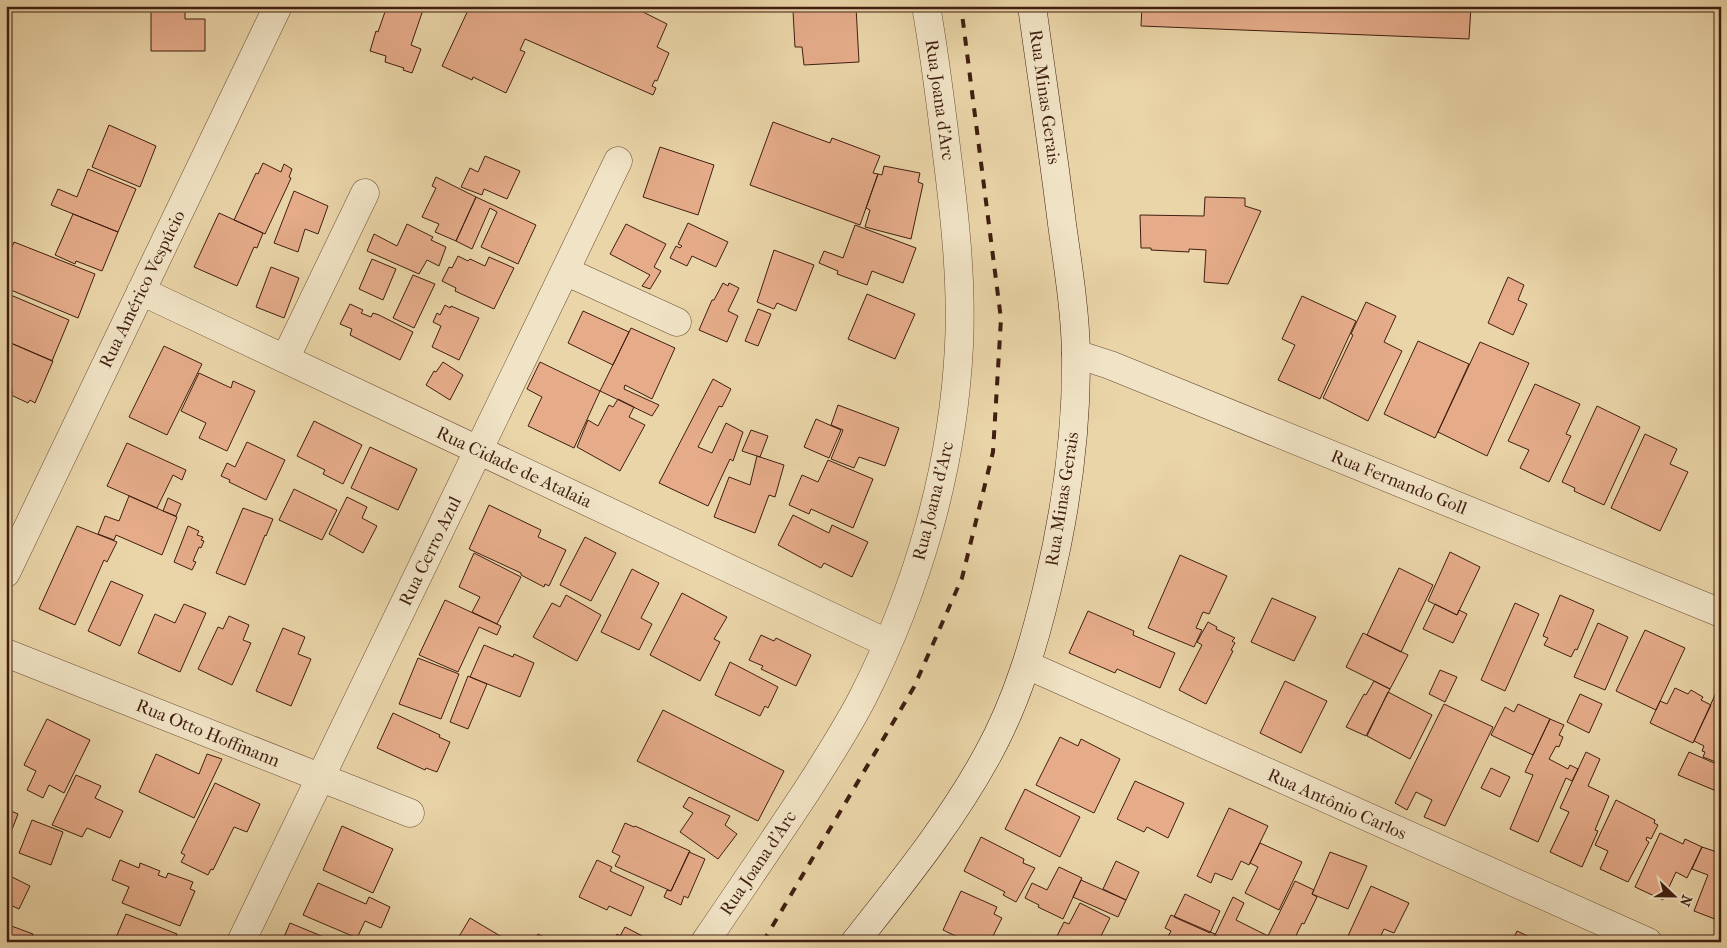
<svg xmlns="http://www.w3.org/2000/svg" width="1727" height="948" viewBox="0 0 1727 948" font-family="'IM FELL French Canon',serif">
  <style>
    .building { fill: #e6ac8a; stroke: #401e11 }
    .lines { fill: none; stroke-linecap: round; stroke-linejoin: round }
    .street-casing { stroke: #6a4c37; stroke-width: 29 }
    .secondary-casing { stroke: #401e11; stroke-width: 29 }
    .street { stroke: #f1e4c6; stroke-width: 28 }
    .secondary { stroke: #f1e4c6; stroke-width: 28 }
    .rail { stroke: #401e11; stroke-width: 4; stroke-dasharray: 9 9; stroke-linecap: butt }
    .labels { text-anchor: middle; stroke-width: 4.5; stroke-linejoin: round; paint-order: stroke }
    .street-label { font-size: 18px; fill: #401e11; stroke: #f1e4c6 }
  </style>
  <rect width="100%" height="100%" fill="#ead5a8"/>
  <filter id="stains"><feTurbulence type="fractalNoise" baseFrequency=".004" numOctaves="4"/><feColorMatrix values="0 0 0 0 .2 0 0 0 0 .09 0 0 0 0 .02 0 0 0 .5 -.17"/></filter>
  <radialGradient id="worn" r=".72"><stop offset=".6" stop-color="#630" stop-opacity="0"/><stop offset="1" stop-color="#630" stop-opacity=".3"/></radialGradient>
  <path class="building" d="M151,6H185V19H205V51H151Z
    M387,6L424,7L411,45L421,49L412,73L403,70L404,68L385,62L386,56L370,51L376,31L378,32Z
    M470,6H631L667,24L657,47L669,53L657,81L655,80L652,86L656,88L653,95L525,39L520,50L525,52L506,93L473,77L472,80L442,66Z
    M1142,6H1471L1469,39L1141,26Z
    M856,7L859,62L804,65L802,47H795L793,11Z
    M773,122L830,143L832,138L880,156L873,173L878,174L860,225L750,185Z
    M109,125L156,146L140,187L92,167Z
    M660,147L714,165L698,215L643,197Z
    M485,156L520,171L507,199L484,189L482,195L461,187L470,168L478,172Z
    M263,163L281,172L284,164L292,169L289,177L291,178L287,187L265,234L234,220L256,173L258,174Z
    M884,166L920,173L918,182L923,184L911,239L865,227L870,210L866,208L878,174L882,175Z
    M88,169L136,189L118,232L51,205L58,189L77,197Z
    M436,177L476,197L456,241L435,232L439,224L422,217L436,188L432,186Z
    M294,191L328,206L318,234L305,229L298,252L274,243Z
    M476,197L536,225L518,264L481,247L497,212L490,208L472,249L456,241Z
    M1205,197L1245,198V206L1261,211L1228,284L1204,282L1206,250L1189,249V252L1151,250V248H1141L1140,215L1204,216Z
    M219,213L263,233L257,248L254,247L237,286L194,267Z
    M73,214L118,232L102,271L76,261L75,264L55,255Z
    M688,223L728,242L716,267L692,256L687,266L670,258L676,246L680,248L682,246L678,244Z
    M407,224L433,237L431,240L446,247L439,266L427,260L419,274L367,251L374,234L397,246Z
    M626,224L666,244L654,267L661,271L650,289L642,286L650,275L610,254Z
    M855,225L916,248L903,283L872,271L867,285L837,274L838,271L819,263L824,251L843,258Z
    M14,242L95,274L78,318L6,288V262Z
    M774,250L814,265L796,311L777,303L774,309L757,302Z
    M458,256L468,261L470,259L485,266L489,257L514,268L494,309L455,291L456,288L442,281L449,267L452,268Z
    M372,259L396,269L383,300L359,289Z
    M271,267L299,278L284,318L256,307Z
    M413,275L435,284L414,328L393,318Z
    M1508,277L1524,285L1518,300L1527,304L1513,335L1488,323Z
    M723,283L728,286L729,283L739,288L728,311L738,316L727,342L699,330L712,300H714Z
    M6,293L69,320L52,361L6,341L8,328L6,327Z
    M867,294L915,314L895,359L848,339Z
    M1302,296L1356,321L1320,399L1278,380L1295,345L1282,339Z
    M1366,302L1396,316L1384,342L1402,351L1368,421L1323,398L1353,335L1351,334Z
    M350,304L363,310L361,313L371,317L373,313L379,315L413,332L400,360L350,335L352,329L340,324Z
    M445,305L450,308L451,306L479,318L459,360L432,347L441,326L433,322L437,313L440,315Z
    M758,309L771,314L758,346L745,341Z
    M583,311L629,332L613,365L568,343Z
    M631,328L675,348L652,399L625,385L624,389L659,405L652,416L600,391Z
    M1418,341L1469,364L1435,438L1384,414Z
    M1480,342L1529,363L1487,456L1438,432Z
    M11,343L53,361L35,403L30,400L28,403L11,395L13,392L6,388V353Z
    M164,346L202,364L167,435L129,417Z
    M443,362L463,375L450,400L426,385L434,371L436,372Z
    M540,362L600,391L574,448L528,426L542,397L527,389Z
    M199,373L231,388L233,381L255,391L227,451L199,438L206,423L181,411Z
    M713,379L731,389L722,407L719,406L698,447L712,453L726,423L743,432L733,461L730,459L708,506L659,483Z
    M1535,384L1580,404L1566,434L1571,436L1549,482L1520,468L1529,450L1508,441Z
    M618,399L634,407L629,417L645,425L620,471L577,447L588,420L598,426L609,405L613,407Z
    M838,405L899,428L885,466L859,457L854,468L831,459L843,430L831,425Z
    M1597,406L1640,427L1604,505L1574,491L1575,488L1562,482Z
    M816,419L841,430L829,458L804,447Z
    M314,421L362,445L343,484L323,474L325,470L297,456Z
    M751,430L768,436L760,457L742,451Z
    M1645,434L1677,449L1670,464L1688,472L1660,531L1611,508Z
    M247,442L285,460L266,500L229,482L230,480L221,476L227,463L235,467Z
    M127,443L186,470L182,480L173,475L157,508L107,486Z
    M370,447L417,469L398,510L351,488Z
    M757,456L784,465L775,497L769,495L755,533L714,517L729,477L750,485Z
    M828,460L873,479L853,528L811,509L809,514L789,505L802,475L818,482Z
    M294,489L337,510L322,540L279,520Z
    M129,496L177,517L162,555L116,535L114,540L98,534L105,516L119,521Z
    M347,497L367,507L362,518L377,526L363,553L329,534Z
    M168,498L181,504L176,516L163,511Z
    M489,505L541,530L538,537L566,550L549,586L545,584L544,587L521,575V573L469,549Z
    M243,508L273,519L266,536L265,535L245,585L216,573Z
    M793,515L829,533L832,525L868,542L852,577L824,563L821,568L778,545Z
    M77,526L117,542L107,562L104,560L75,625L39,609Z
    M188,526L199,531L197,535L203,537L201,540L204,541L201,548L199,547L193,561L196,562L192,570L174,562Z
    M585,537L616,553L591,601L560,585Z
    M1450,552L1480,567L1457,615L1428,601Z
    M474,553L521,577L497,624L472,612L480,597L459,587Z
    M1180,555L1227,576L1209,614L1203,612L1196,628L1202,630L1194,647L1148,628Z
    M1399,568L1433,585L1401,652L1367,635Z
    M632,569L659,583L641,618L652,624L639,650L601,632Z
    M111,581L143,595L120,646L88,631Z
    M682,593L727,617L714,639L720,642L700,681L650,655Z
    M566,595L601,615L577,661L533,637L552,603L560,607Z
    M1560,595L1594,610L1577,650L1575,649L1571,657L1544,645L1548,638L1543,636Z
    M1272,598L1316,617L1294,661L1251,642Z
    M445,600L501,626L497,635L479,627L458,672L419,655Z
    M1515,603L1539,614L1505,691L1481,680Z
    M184,604L206,613L180,672L138,653L155,614L175,623Z
    M1435,604L1457,615L1459,610L1467,614L1453,643L1423,629Z
    M1088,611L1134,631L1133,635L1175,653L1160,688L1117,669L1115,673L1069,653Z
    M229,616L249,625L243,640L251,643L232,685L198,669L218,627L223,629Z
    M1208,622L1217,627L1216,629L1235,638L1232,641L1235,643L1231,650L1233,651L1206,704L1179,690L1202,645L1197,642Z
    M1598,623L1628,637L1605,690L1574,677Z
    M283,628L305,637L298,654L311,659L291,706L256,691Z
    M1645,630L1685,648L1656,710L1616,691Z
    M1363,633L1408,655L1390,689L1346,667Z
    M761,635L774,641L776,638L811,655L796,686L761,669L763,666L749,660Z
    M484,645L513,657L514,654L534,663L520,697L470,677Z
    M418,658L459,674L441,719L399,704Z
    M730,662L778,687L768,708L765,706L760,716L715,695Z
    M1440,670L1457,677L1445,702L1429,694Z
    M468,676L487,684L468,729L450,722Z
    M1285,681L1327,701L1301,753L1260,733Z
    M1374,681L1390,689L1366,736L1346,727L1364,694L1366,695Z
    M1720,684L1721,685V764L1703,757L1705,752L1702,751L1704,746L1694,741Z
    M1675,688L1688,694L1691,690L1703,697L1701,700L1711,705L1693,743L1650,723L1660,701L1667,704Z
    M1388,692L1432,715L1410,759L1367,736Z
    M1580,694L1602,704L1589,733L1567,722Z
    M1444,704L1493,727L1445,826L1424,817L1432,800L1416,792L1407,810L1395,803Z
    M1518,704L1550,719L1533,755L1491,735L1505,707L1514,712Z
    M663,710L784,771L758,821L637,761Z
    M393,713L440,735L439,737L450,742L437,772L426,768L425,770L377,748Z
    M47,719L90,740L64,793L49,785L43,798L27,790L36,771L24,765Z
    M1550,719L1564,725L1559,735L1563,737L1559,747L1556,746L1549,759L1568,769L1570,765L1578,769L1572,781L1566,778L1538,842L1510,829L1533,775L1525,772Z
    M1060,737L1078,746L1081,739L1120,759L1094,813L1036,785Z
    M1586,752L1600,759L1588,786L1609,796L1595,830L1598,831L1582,867L1550,852L1569,812L1560,808Z
    M1689,752L1721,766V793L1678,775Z
    M156,754L199,774L207,754L222,759L194,818L139,792Z
    M1491,768L1510,777L1500,797L1481,788Z
    M76,775L101,786L95,798L123,811L110,838L87,828L82,837L52,825Z
    M1135,781L1184,803L1168,838L1147,827L1144,832L1117,819Z
    M215,783L260,804L247,832L234,827L213,870L211,869L208,875L181,862L185,855L181,853Z
    M1025,789L1080,817L1060,857L1005,829Z
    M689,797L730,816L725,825L737,834L718,859L680,832L693,813L683,807Z
    M1616,800L1655,820L1654,823L1658,825L1651,839L1647,837L1646,840L1649,842L1628,882L1600,869L1608,851L1595,845Z
    M1229,808L1268,826L1249,865L1241,861L1232,880L1215,873L1211,883L1197,876Z
    M6,809L18,814L6,845Z
    M32,820L63,832L51,865L19,853Z
    M625,823L634,827L635,826L690,851L671,891L615,866L620,856L612,852Z
    M342,826L393,849L373,893L323,870Z
    M1660,833L1683,844L1685,839L1702,847L1687,878L1676,872L1663,900L1635,887Z
    M981,837L1024,859L1023,863L1035,868L1016,902L1003,895L1005,892L964,871Z
    M1260,843L1302,862L1279,910L1245,893L1258,867L1250,863Z
    M1719,845H1721L1720,921L1694,911L1708,875L1692,869L1702,847L1717,852Z
    M689,852L705,859L688,898L684,896L681,905L664,897L667,890L671,891Z
    M1330,852L1367,866L1348,909L1312,894Z
    M120,860L139,868L140,863L160,871L158,875L166,878L168,873L193,882L190,889L195,891L180,926L122,903L129,887L112,880Z
    M597,860L612,867L610,871L644,887L631,916L609,906L607,910L579,897Z
    M1116,861L1139,872L1126,900L1103,889Z
    M1059,867L1082,878L1063,919L1038,907L1039,905L1025,898L1032,883L1047,890Z
    M10,876L30,886L19,909L6,903V884Z
    M1081,880L1126,900L1118,917L1073,897Z
    M1295,881L1314,890L1312,894L1317,897L1304,924L1302,923L1293,942H1265Z
    M318,883L366,904L369,897L390,907L381,928L365,921L357,938L303,915Z
    M1371,886L1409,903L1394,933L1384,929L1378,942H1356L1347,938Z
    M961,891L997,907L994,914L1002,918L990,942H968L943,930Z
    M1185,894L1220,911L1210,933L1174,917Z
    M1233,897L1244,903L1236,920L1268,936L1265,942H1231L1215,935Z
    M1080,903L1110,918L1098,942H1054L1064,922L1069,924Z
    M126,914L177,934L174,942H114Z
    M1171,915L1215,934L1211,942H1165L1171,931L1165,928Z
    M470,918L502,937L499,942H460L457,940Z
    M290,923L336,942H282Z
    M6,924L33,934L30,942H6Z
    M625,927L654,942H613L617,934L620,936Z
    M1517,931L1540,942H1512Z
    M538,934L553,942H534Z"/>
  <g class="lines">
    <defs>
      <path id="street" d="M565,271L677,322
        M141,291L887,643
        M1076,354L1110,365L1721,613
        M285,359L365,193
        M6,573L278,6
        M6,653L410,813
        M1027,665L1648,942
        M241,942L618,161
        M705,942C739,892 773,842 806,792C826,761 846,730 863,697C918,588 953,468 959,346C962,282 955,218 947,155C941,106 935,56 926,6"/>
      <path id="secondary" d="M855,942C903,881 951,822 988,754C1017,701 1034,644 1048,585C1066,510 1077,431 1076,353C1075,309 1068,267 1062,224C1053,151 1042,79 1032,6"/>
    </defs>
    <use href="#street" class="street-casing"/>
    <use href="#secondary" class="secondary-casing"/>
    <use href="#street" class="street"/>
    <use href="#secondary" class="secondary"/>
    <path class="rail" d="M763,942L914,687L962,578L993,452L1001,319L961,6"/>
  </g>
  <g class="labels">
    <g class="street-label">
      <text transform="translate(1045 97) rotate(82)" y="6">Rua Minas Gerais</text>
      <text transform="translate(940 100) rotate(82)" y="6">Rua Joana d'Arc</text>
      <text transform="translate(142 289) rotate(-64)" y="6">Rua Américo Vespúcio</text>
      <text transform="translate(514 467) rotate(25)" y="6">Rua Cidade de Atalaia</text>
      <text transform="translate(1399 482) rotate(22)" y="6">Rua Fernando Goll</text>
      <text transform="translate(1062 499) rotate(-81)" y="6">Rua Minas Gerais</text>
      <text transform="translate(933 501) rotate(-76)" y="6">Rua Joana d'Arc</text>
      <text transform="translate(430 551) rotate(-64)" y="6">Rua Cerro Azul</text>
      <text transform="translate(208 733) rotate(22)" y="6">Rua Otto Hoffmann</text>
      <text transform="translate(1337 804) rotate(24)" y="6">Rua Antônio Carlos</text>
      <text transform="translate(758 863) rotate(-56)" y="6">Rua Joana d'Arc</text>
    </g>
  </g>
  <rect width="1727" height="948" fill="none" stroke="#ead5a8" stroke-width="25"/>
  <rect x="8" y="8" width="1712" height="933" fill="none" stroke="#401e11" stroke-width="2.5"/>
  <rect x="12" y="12" width="1702" height="923" fill="none" stroke="#401e11"/>
  <g transform="translate(1674 896) rotate(112)" stroke="#f1e4c6" stroke-width="4" paint-order="stroke">
  <path d="M0-4L9 19L0 12L-9 19Z" fill="#401e11"/>
  <text y="-8" font-size="14" font-weight="bold" text-anchor="middle" fill="#401e11">N</text>
  </g>
  <rect width="100%" height="100%" filter="url(#stains)"/>
  <rect width="100%" height="100%" fill="url(#worn)"/>
</svg>
